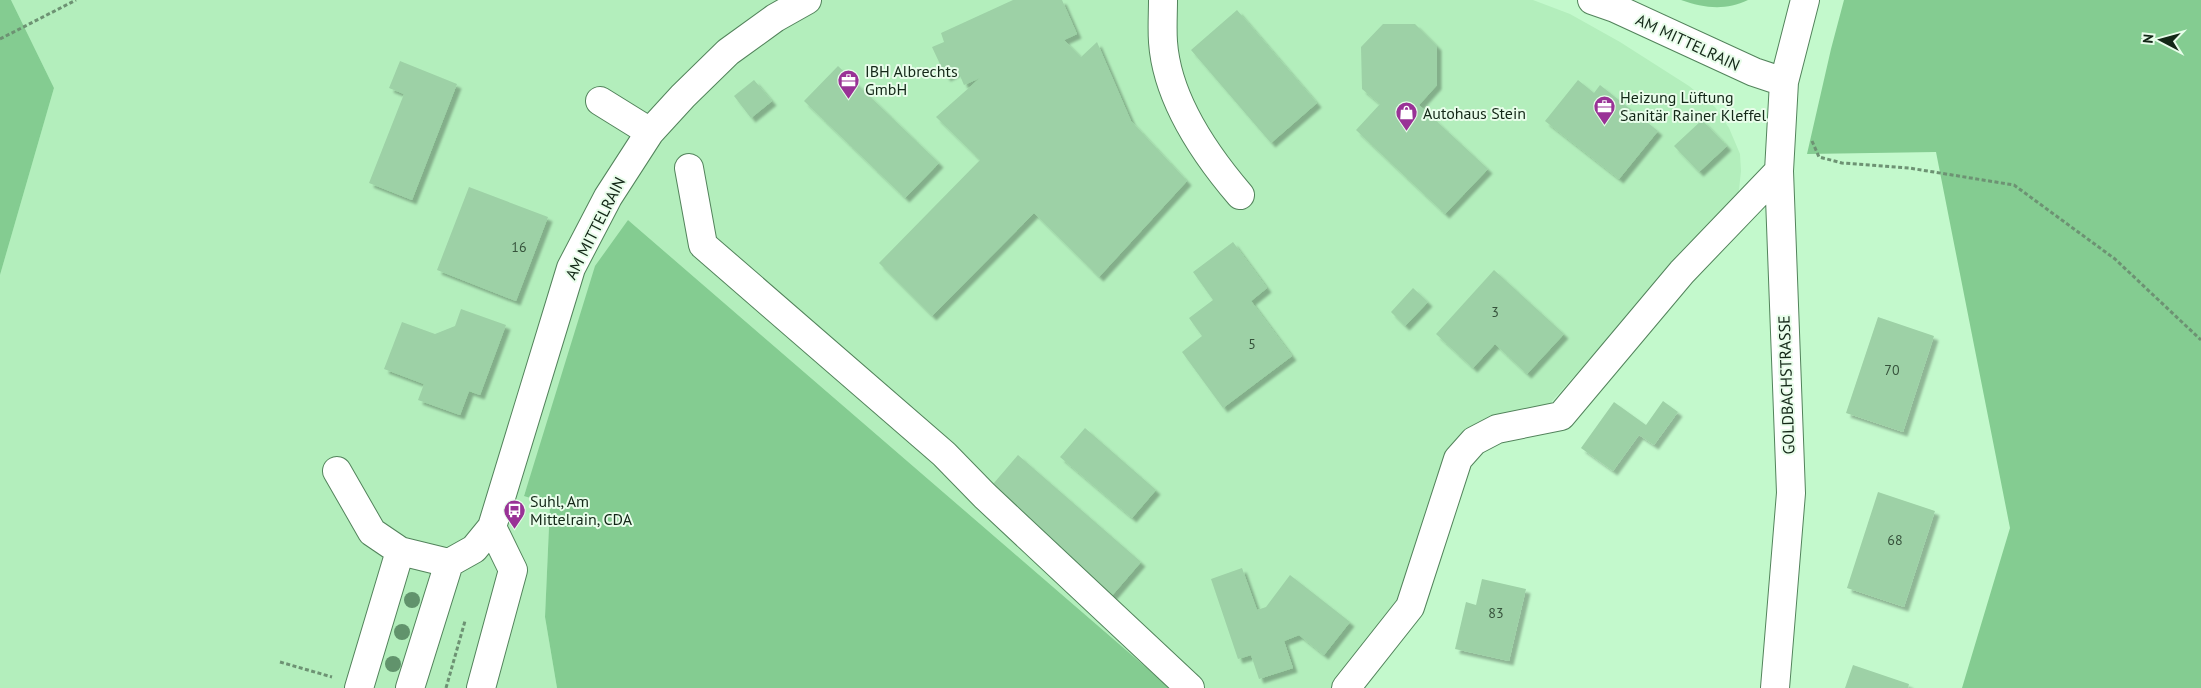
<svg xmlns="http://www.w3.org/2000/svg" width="2201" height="688" viewBox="0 0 2201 688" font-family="'PT Sans',sans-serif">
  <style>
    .built { fill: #b3eebc }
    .green { fill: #84cc91 }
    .building { fill: #9dd1a6; filter: url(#shadow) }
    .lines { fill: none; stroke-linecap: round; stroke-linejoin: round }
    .minor-casing { stroke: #52835b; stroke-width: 30 }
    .path { stroke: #6d9273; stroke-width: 3; stroke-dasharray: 4 2.5; stroke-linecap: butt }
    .minor { stroke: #fff; stroke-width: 28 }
    .tree { fill: #61936c }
    .labels { text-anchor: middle; stroke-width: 4; stroke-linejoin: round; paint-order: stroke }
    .number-label { font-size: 14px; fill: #36523b }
    .street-label { font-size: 16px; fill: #132717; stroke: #e8fdea }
    .poi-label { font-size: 16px; fill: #132717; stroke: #e8fdea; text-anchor: start }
  </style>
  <defs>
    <filter id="shadow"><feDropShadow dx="4.5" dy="4.5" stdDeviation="1" flood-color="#0004"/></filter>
  </defs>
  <rect width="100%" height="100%" fill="#c3f9cc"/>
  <path class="built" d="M11,0H1533L1570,14L1620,42L1689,86L1715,107L1729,128L1740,154L1741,171L1737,208L1676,262L1538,417L1507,429L1476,457L1461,485L1417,614L1365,688H1170L628,220L524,495L550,503L545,617L557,688H0V275L54,88Z"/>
  <path class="green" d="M0,0H11L54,88L0,275Z
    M1681,0H1748C1725,11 1704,8 1681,0Z
    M1844,0H2201V688H1962L2010,528L1936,152L1807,154L1831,49Z
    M628,220L1170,688H557L545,617L550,504L524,496L595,266Z"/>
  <path class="building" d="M1013,0H1062L1077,34L1064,40L1081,57L1097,42L1131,121L1187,181L1099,277L1034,213L932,316L879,263L980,160L936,117L980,78L964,85L958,71L946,77L932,47L944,42L941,33Z
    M1237,10L1317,103L1271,143L1191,50Z
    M1383,24H1415L1437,46V85L1419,105L1488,169L1445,214L1356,130L1380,104L1362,89L1361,47Z
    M400,61L457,84L412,200L369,183L404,94L389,88Z
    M838,66L939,163L905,198L804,101Z
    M754,80L772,101L751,118L734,96Z
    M1578,80L1594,93L1600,85L1658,131L1619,179L1545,121Z
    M1702,120L1727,146L1699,172L1674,146Z
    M469,187L548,217L516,301L437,270Z
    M1233,242L1267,288L1251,301L1292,356L1223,408L1182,352L1202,336L1189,318L1213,300L1193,272Z
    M1494,270L1564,334L1527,374L1495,344L1473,368L1436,334Z
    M1413,288L1428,302L1405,326L1391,312Z
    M461,309L506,325L480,395L469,391L460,415L418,400L424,384L384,369L402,322L435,334L455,326Z
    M1878,317L1934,336L1903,432L1846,413Z
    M1663,401L1678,412L1654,445L1639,435L1613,471L1581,448L1614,402L1646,425Z
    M1085,428L1156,490L1132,518L1060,457Z
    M1018,455L1141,562L1110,598L987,491Z
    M1878,492L1935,511L1904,607L1847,588Z
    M1242,568L1257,610L1266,607L1290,575L1350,622L1324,655L1299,635L1284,641L1293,668L1259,679L1251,655L1238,659L1211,579Z
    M1482,579L1526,589L1509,661L1455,649L1466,602L1476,605Z
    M1853,665L1909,684L1908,688H1845Z"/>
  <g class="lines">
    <defs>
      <path id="minor" d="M1163,0C1163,14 1162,28 1163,42C1167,99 1204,153 1240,195
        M1592,0L1615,8L1754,72L1784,82
        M600,101L650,132
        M689,168L703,245L944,454L985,496L1190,688
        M337,471L372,532L400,551L449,563
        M359,688L400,551
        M410,688L449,563L474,549L492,527L571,268L608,197L650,132L683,96L728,52L775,18L807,0
        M481,688L513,570L492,527
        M1346,688L1410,607L1458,459L1474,441L1497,429L1561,416L1682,272L1779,171
        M1775,688L1791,493L1779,171L1784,82L1805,0"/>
    </defs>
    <use href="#minor" class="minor-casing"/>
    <path class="path" d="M0,39L76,0
      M1812,141L1819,157L1842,163L1909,168L2014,185L2115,259L2201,340
      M280,662L332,677
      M446,688L465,621"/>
    <use href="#minor" class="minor"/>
  </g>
  <g class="tree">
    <circle cx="412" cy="600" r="8"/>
    <circle cx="402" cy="632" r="8"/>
    <circle cx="393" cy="664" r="8"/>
  </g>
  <defs>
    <symbol id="office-pin" viewBox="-11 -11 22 30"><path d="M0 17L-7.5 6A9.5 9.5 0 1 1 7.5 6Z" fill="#993296" stroke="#e8fdea"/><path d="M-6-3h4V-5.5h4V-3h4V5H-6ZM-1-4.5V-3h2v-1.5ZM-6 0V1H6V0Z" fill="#fff"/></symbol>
    <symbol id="shop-pin" viewBox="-11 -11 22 30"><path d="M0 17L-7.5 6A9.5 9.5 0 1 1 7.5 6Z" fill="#993296" stroke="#e8fdea"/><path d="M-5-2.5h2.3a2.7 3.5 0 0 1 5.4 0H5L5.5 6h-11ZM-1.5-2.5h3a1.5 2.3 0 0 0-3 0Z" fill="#fff"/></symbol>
    <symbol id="bus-pin" viewBox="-11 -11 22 30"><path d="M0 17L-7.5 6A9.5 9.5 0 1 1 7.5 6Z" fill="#993296" stroke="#e8fdea"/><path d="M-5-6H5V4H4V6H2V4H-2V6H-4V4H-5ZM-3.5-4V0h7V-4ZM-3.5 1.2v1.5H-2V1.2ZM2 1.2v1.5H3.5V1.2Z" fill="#fff"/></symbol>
  </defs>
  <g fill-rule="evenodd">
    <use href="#office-pin" x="836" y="68" width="25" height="34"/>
    <use href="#office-pin" x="1592" y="94" width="25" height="34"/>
    <use href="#shop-pin" x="1394" y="100" width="25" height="34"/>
    <use href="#bus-pin" x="502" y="498" width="25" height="34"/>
  </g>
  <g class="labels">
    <g class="number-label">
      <text x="519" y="252">16</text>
      <text x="1495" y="317">3</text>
      <text x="1252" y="349">5</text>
      <text x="1892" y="375">70</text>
      <text x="1895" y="545">68</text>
      <text x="1496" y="618">83</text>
    </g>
    <g class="street-label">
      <text transform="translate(1688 42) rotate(25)" y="6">AM MITTELRAIN</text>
      <text transform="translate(595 228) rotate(-63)" y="6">AM MITTELRAIN</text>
      <text transform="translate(1786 385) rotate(-92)" y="6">GOLDBACHSTRASSE</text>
    </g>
    <g class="poi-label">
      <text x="865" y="77">IBH Albrechts<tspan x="865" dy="18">GmbH</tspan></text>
      <text x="1620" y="103">Heizung Lüftung<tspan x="1620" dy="18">Sanitär Rainer Kleffel</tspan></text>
      <text x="1423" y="119">Autohaus Stein</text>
      <text x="530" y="507">Suhl, Am<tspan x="530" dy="18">Mittelrain, CDA</tspan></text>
    </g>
  </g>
  <g transform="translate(2161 40) rotate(276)" stroke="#e8fdea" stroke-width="4" paint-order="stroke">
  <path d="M0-4L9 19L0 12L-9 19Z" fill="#132717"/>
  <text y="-8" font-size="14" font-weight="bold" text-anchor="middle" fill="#132717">N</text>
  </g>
</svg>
